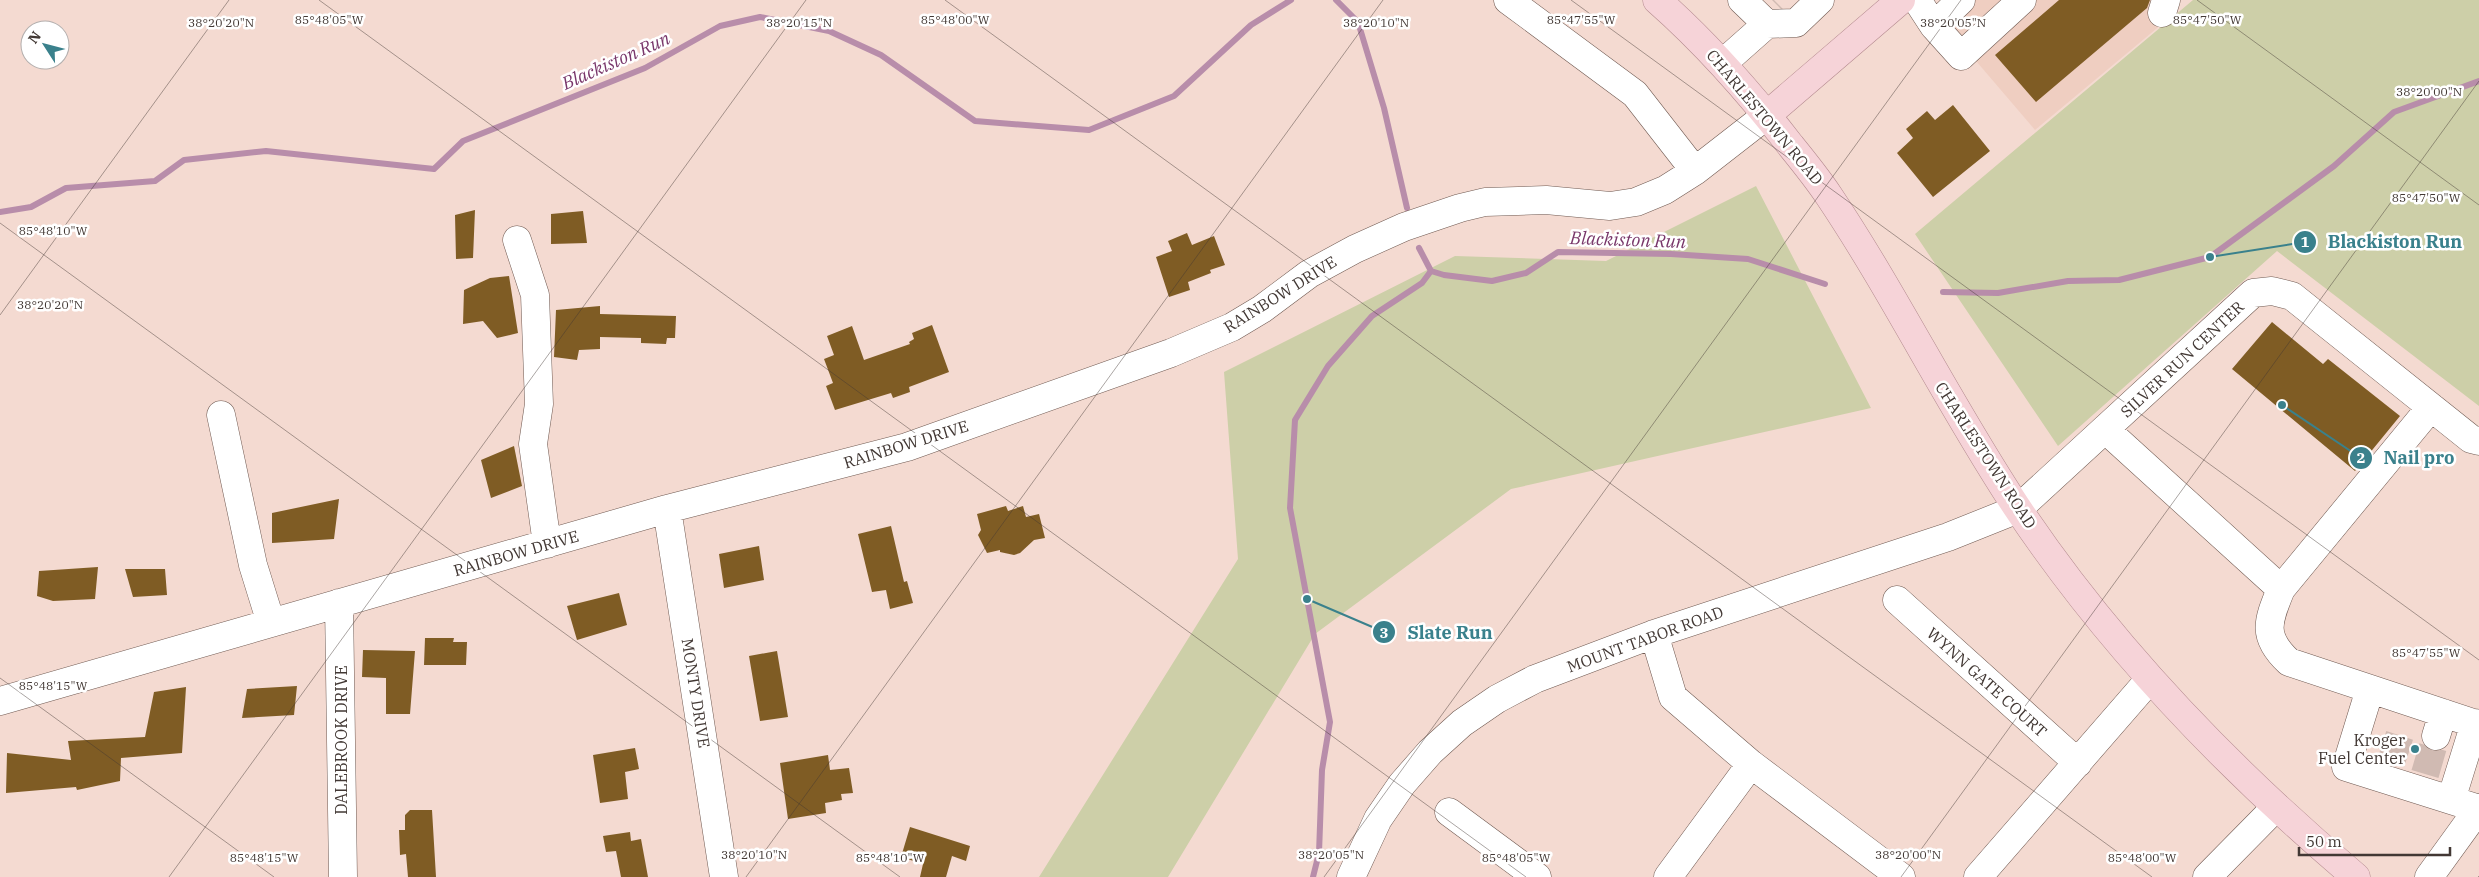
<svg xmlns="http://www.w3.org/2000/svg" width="2479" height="877" viewBox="0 0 2479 877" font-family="'IBM Plex Serif',serif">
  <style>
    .built { fill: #efcec1 }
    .green { fill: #cdcfa8 }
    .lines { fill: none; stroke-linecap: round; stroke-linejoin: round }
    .stream { stroke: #b88daa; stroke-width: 6 }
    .building { fill: #7f5c24 }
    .minor-tunnel { stroke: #d0bab2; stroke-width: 28; stroke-dasharray: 28 14; stroke-linecap: butt }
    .minor-casing { stroke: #705a52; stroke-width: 29 }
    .major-casing { stroke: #b3898e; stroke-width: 29 }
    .minor { stroke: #fff; stroke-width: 28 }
    .major { stroke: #f6d3d8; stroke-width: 28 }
    .ticks { fill: none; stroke: #423834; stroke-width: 1; stroke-opacity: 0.45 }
    .poi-dot { fill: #3a818c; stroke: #fff; stroke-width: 2 }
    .labels { text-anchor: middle; stroke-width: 5; stroke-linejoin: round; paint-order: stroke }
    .street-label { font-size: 16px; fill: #423834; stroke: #fff }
    .poi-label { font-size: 16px; fill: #423834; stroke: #fff; text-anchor: end }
    .water-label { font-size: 18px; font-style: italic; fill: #78366a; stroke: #fff }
    .ticks-label { font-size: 12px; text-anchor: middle; fill: #423834; stroke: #fff; stroke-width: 5; stroke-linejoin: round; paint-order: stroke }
    .leader { fill: none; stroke: #3a818c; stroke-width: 2 }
    .callout-dot { fill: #3a818c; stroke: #fff; stroke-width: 2 }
    .mark-label { font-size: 15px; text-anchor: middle; font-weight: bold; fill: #fff }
    .callout-label { font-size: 18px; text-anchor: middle; font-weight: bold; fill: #3a818c; stroke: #fff; stroke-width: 5; stroke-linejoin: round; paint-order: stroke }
  </style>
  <rect width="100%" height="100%" fill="#f4dad1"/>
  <path class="built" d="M1941,0H2173L2162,24L2035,130L1935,13Z"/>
  <path class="green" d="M2193,0H2479V406L2277,251L2058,446L1915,234Z
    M1756,186L1871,408L1511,489L1315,634L1168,877H1039L1238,559L1224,372L1455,256L1606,261Z"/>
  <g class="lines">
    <path class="stream" d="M1336,0L1358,22L1384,108L1407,208
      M0,212L31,207L66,188L155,181L184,160L266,151L434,169L463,141L645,68L720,26L760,17L829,31L881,55L975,121L1089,130L1174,96L1251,25L1291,0
      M1419,248L1431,271L1444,275L1492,281L1526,273L1558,252L1671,254L1748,259L1825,284
      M1943,292L1998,293L2068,281L2119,280L2210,257L2334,166L2394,112L2479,81
      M1313,877L1319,853L1322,770L1330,722L1290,508L1295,420L1328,366L1372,316L1422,283L1431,271"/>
  </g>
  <path class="building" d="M2059,0H2150L2147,8L2036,102L1995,55Z
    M1953,105L1990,151L1933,197L1897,153L1913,138L1906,129L1927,111L1935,120Z
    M475,210L473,258L456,259L455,215Z
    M583,211L587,243L551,244V214Z
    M1187,233L1192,245L1214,236L1225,265L1210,270L1211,273L1188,282L1190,290L1169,297L1156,257L1172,251L1168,241Z
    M509,276L518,333L497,338L483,321L463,324L464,290L490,278Z
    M600,306V314L676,316L675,338H667L666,344L641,343V338L600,337V349L579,350L577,360L554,357L556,310Z
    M2272,322L2323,364L2328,359L2400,416L2355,471L2232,369Z
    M932,325L949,372L909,387L910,392L893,398L891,393L835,410L826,386L833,383L824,359L834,355L827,336L852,326L864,360L910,344L909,342L914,339L912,333Z
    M514,446L522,486L491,498L481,460Z
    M339,499L334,539L272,543V513Z
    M1006,506L1008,511L1023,506L1026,517L1039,514L1045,538L1034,540L1020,553L1014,555L1000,552V550L987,553L978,535L981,530L977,514Z
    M891,526L904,582L907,581L913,603L890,609L886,590L872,592L858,534Z
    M759,546L764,580L724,588L719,554Z
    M98,567L95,599L53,601L37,596L39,571Z
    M125,569H165L167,595L133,597Z
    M619,593L627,625L577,640L567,606Z
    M425,638H454L453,642H467L466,665H424Z
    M363,650L415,651L410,714H386V678L362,677Z
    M777,651L788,717L760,721L749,656Z
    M297,686L294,715L242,718L247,689Z
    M186,687L182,753L121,758L120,781L77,790L76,787L6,793L7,753L71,760L68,741L145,737L154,692Z
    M635,748L639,769L625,772L628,799L600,803L593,755Z
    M828,755L830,770L849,768L853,793L841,794L842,800L825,803L826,813L788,819L780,763Z
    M410,810H432L436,877H408L406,854L400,855L399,830H405V815Z
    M910,827L970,846L966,861L952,856L946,877H920L923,864L901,857Z
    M630,832L631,841L641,839L648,877H621L616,851L606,852L603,836Z"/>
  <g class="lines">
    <path class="minor-tunnel" d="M1773,1L1774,0
      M2391,762L2403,725
      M2425,774L2436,736"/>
    <defs>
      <path id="minor" d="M1508,0L1635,94L1695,171
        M1742,0L1767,24
        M1917,0L1934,26L1961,0
        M2162,13L2166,0
        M1934,26L1961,56L2022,0
        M1723,63L1767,24L1796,23L1820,0
        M517,240L535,295L539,404L533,444L547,544
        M2431,407L2281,589C2268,621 2261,636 2289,662L2479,725
        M221,415L253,565L271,623
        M2106,430L2281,589
        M667,509L724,877
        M1897,600L2078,763
        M339,603L343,877
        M1654,634L1673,697L1751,764
        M2370,689L2346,767L2479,809
        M0,701L667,509L907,447L1171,353L1232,327L1262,309L1309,274L1355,249L1404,227L1460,208L1485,202L1546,200L1610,206L1636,202L1665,190L1695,171L1767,115
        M2436,736L2443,713
        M2451,800L2475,723
        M1449,812L1537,877
        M1351,877L1378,819L1402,784L1430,752L1462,723L1497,699L1535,679L1654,634L1948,537L2018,509L2253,293L2272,291L2292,296L2471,439L2479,441
        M1668,877L1751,764L1901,877
        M1978,877L2150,679
        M2207,877L2276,807
        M2429,877L2479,808"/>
      <path id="major" d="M1657,0C1707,44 1750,93 1791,146C1804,162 1817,178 1829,196C1896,296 1949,405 2016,506C2110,647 2227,768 2356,877
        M1767,115L1901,0"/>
    </defs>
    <use href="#minor" class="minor-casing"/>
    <use href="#major" class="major-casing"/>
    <use href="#minor" class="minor"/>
    <use href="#major" class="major"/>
  </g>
  <path class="ticks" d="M319,0L1526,877M945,0L2152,877M1571,0L2479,660M2197,0L2479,205M0,223L900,877M0,315L229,0M0,678L274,877M169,877L806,0M746,877L1383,0M1324,877L1961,0M1901,877L2479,81M2478,877L2479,876"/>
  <circle class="poi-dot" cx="2415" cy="749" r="5"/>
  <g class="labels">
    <g class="street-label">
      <text transform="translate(1765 117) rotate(50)" y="6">CHARLESTOWN ROAD</text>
      <text transform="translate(1280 294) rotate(-32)" y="6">RAINBOW DRIVE</text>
      <text transform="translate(2182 359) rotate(-43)" y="6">SILVER RUN CENTER</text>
      <text transform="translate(906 444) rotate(-17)" y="6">RAINBOW DRIVE</text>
      <text transform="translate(1986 455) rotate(57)" y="6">CHARLESTOWN ROAD</text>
      <text transform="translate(516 553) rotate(-16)" y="6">RAINBOW DRIVE</text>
      <text transform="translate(1645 639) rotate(-20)" y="6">MOUNT TABOR ROAD</text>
      <text transform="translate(1987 682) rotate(42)" y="6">WYNN GATE COURT</text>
      <text transform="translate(696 693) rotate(81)" y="6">MONTY DRIVE</text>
      <text transform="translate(341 740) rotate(-90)" y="6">DALEBROOK DRIVE</text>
    </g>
    <g class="poi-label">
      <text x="2405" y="746">Kroger<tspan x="2405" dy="18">Fuel Center</tspan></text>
    </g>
    <g class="water-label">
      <text transform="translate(616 61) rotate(-24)" y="6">Blackiston Run</text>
      <text transform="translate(1628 240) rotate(2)" y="6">Blackiston Run</text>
    </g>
  </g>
  <g class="ticks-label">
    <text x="329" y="24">85°48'05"W</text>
    <text x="955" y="24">85°48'00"W</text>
    <text x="1581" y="24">85°47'55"W</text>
    <text x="2207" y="24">85°47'50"W</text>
    <text x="221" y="27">38°20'20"N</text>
    <text x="799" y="27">38°20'15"N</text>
    <text x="1376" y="27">38°20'10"N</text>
    <text x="1953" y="27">38°20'05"N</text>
    <text x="2429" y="96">38°20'00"N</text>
    <text x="2426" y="202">85°47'50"W</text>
    <text x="53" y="235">85°48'10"W</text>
    <text x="50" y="309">38°20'20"N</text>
    <text x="2426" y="657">85°47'55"W</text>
    <text x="53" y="690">85°48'15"W</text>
    <text x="754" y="859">38°20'10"N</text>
    <text x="1331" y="859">38°20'05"N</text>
    <text x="1908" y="859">38°20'00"N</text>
    <text x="264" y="862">85°48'15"W</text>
    <text x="890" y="862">85°48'10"W</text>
    <text x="1516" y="862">85°48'05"W</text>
    <text x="2142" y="862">85°48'00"W</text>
  </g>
  <path class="leader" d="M2210 257L2305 242M2282 405L2361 458M1307 599L1384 632"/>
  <g class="callout-dot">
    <circle cx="2210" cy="257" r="5"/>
    <circle cx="2282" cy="405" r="5"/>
    <circle cx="1307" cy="599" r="5"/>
    <circle cx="2305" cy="242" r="12"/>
    <circle cx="2361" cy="458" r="12"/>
    <circle cx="1384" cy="632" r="12"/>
  </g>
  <g class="mark-label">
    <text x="2305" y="247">1</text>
    <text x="2361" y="463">2</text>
    <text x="1384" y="638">3</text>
  </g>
  <g class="callout-label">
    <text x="2395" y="248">Blackiston Run</text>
    <text x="2419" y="464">Nail pro</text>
    <text x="1450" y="639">Slate Run</text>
  </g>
  <g transform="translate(45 45) rotate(306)"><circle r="24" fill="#ffffff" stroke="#b3afae"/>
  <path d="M0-4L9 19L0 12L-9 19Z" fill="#3a818c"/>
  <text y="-8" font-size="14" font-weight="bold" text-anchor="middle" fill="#423834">N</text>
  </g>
  <path d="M2299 847v8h151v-8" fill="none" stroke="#423834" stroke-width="2.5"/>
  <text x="2306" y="847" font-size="15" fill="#423834" stroke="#ffffff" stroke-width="4" paint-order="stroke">50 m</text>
</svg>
